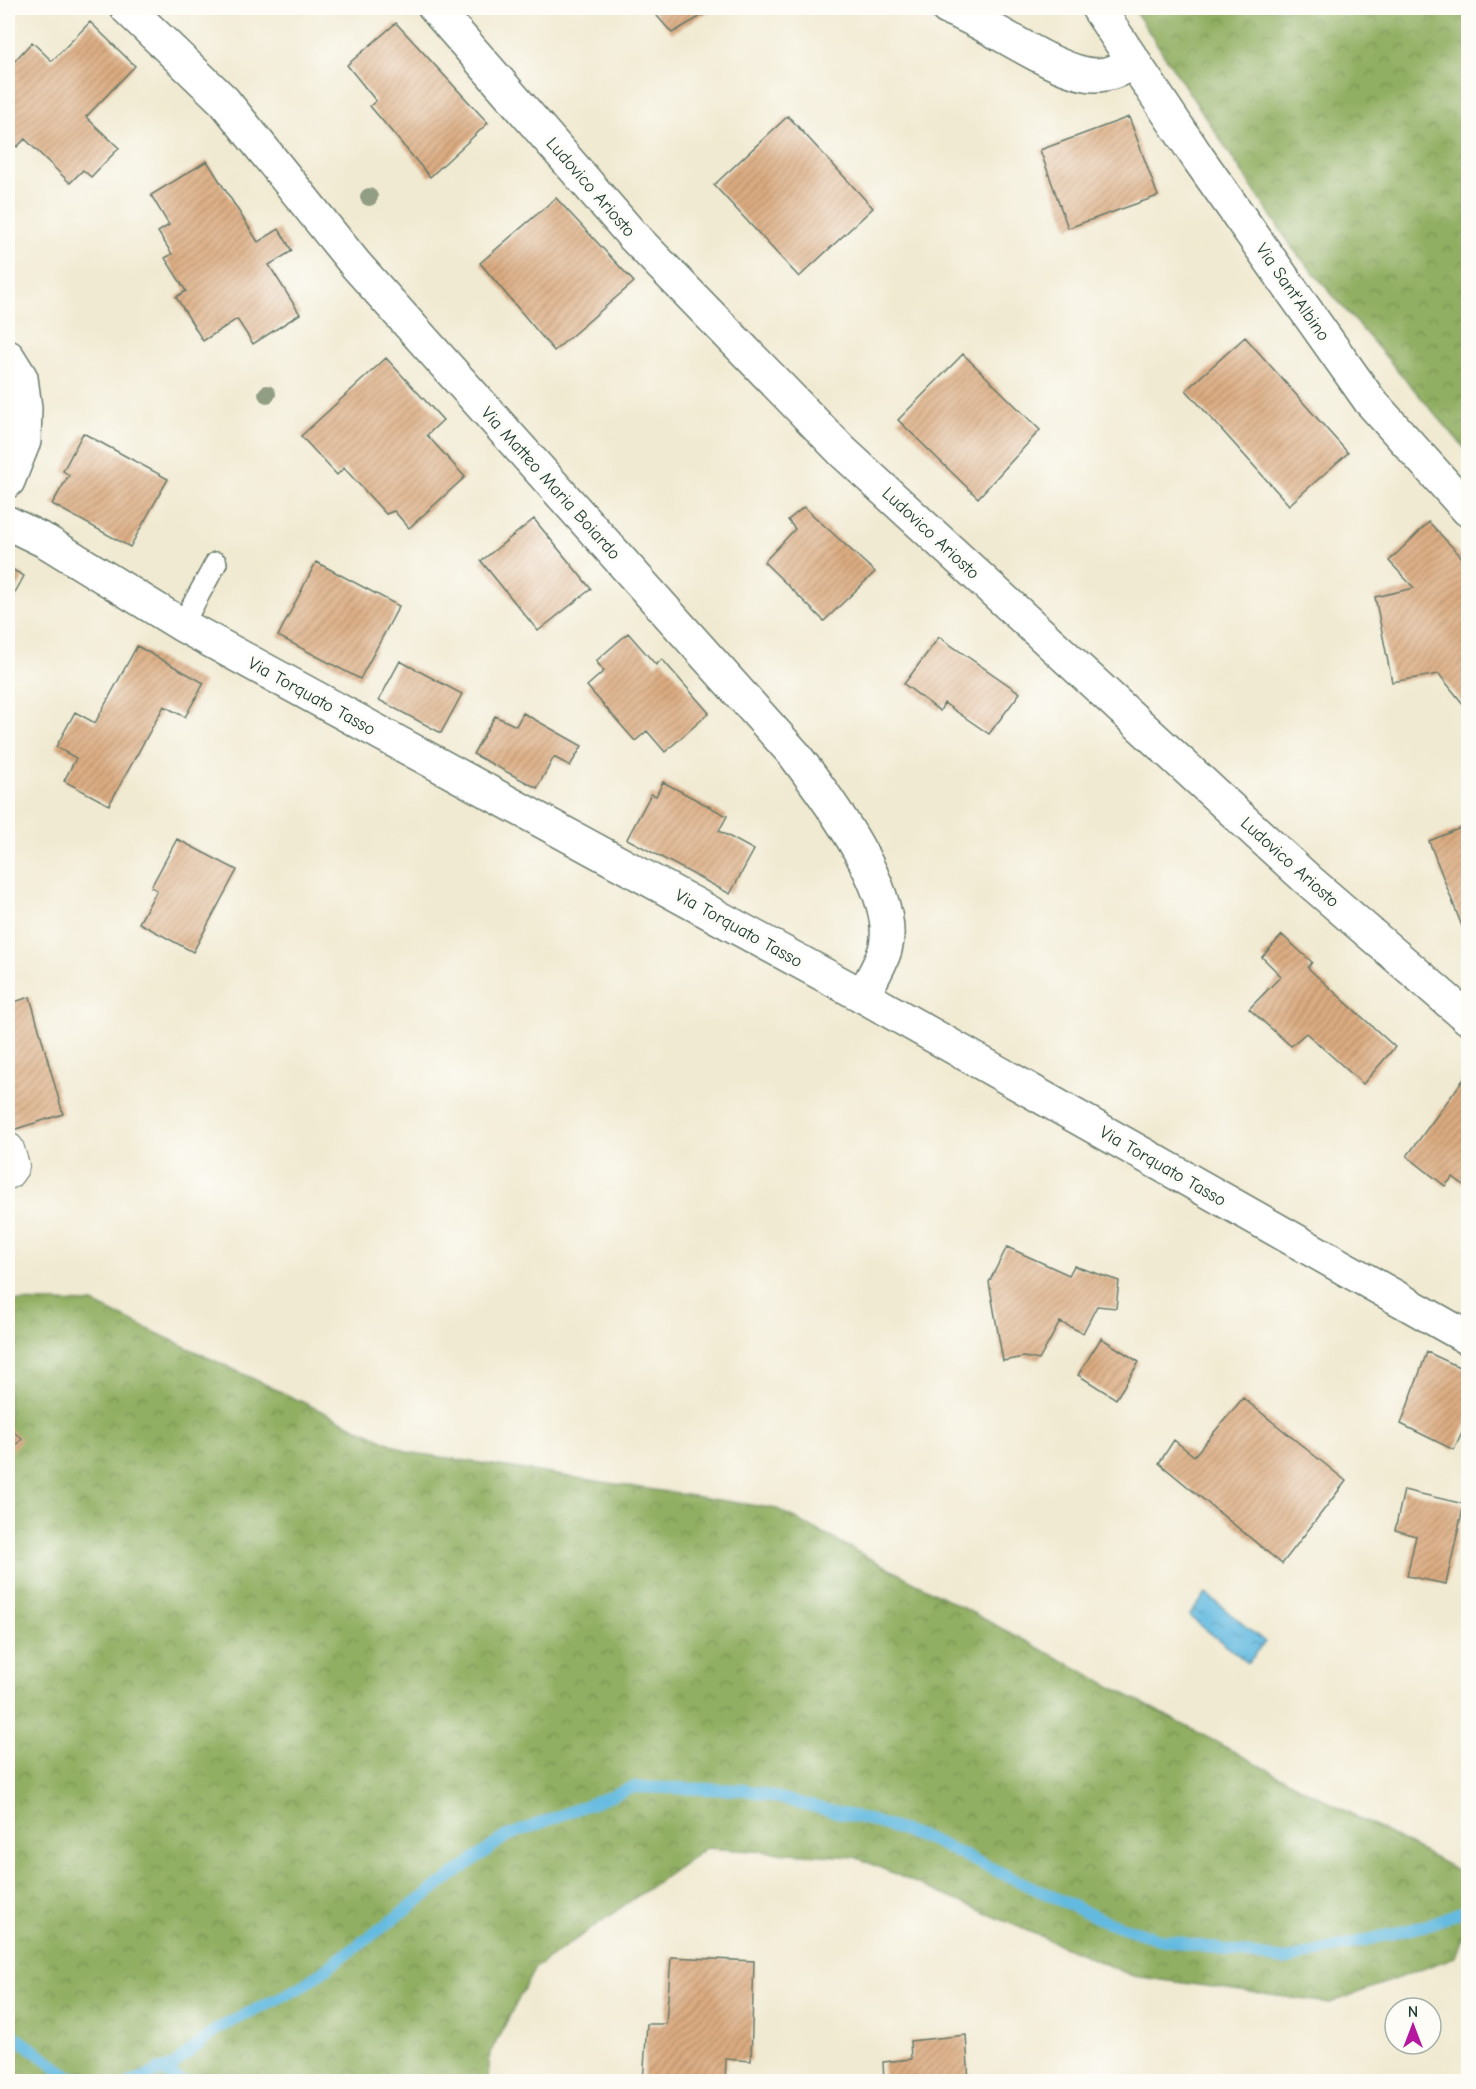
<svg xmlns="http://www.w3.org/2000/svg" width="1476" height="2089" viewBox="0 0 1476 2089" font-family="'Comic Neue',sans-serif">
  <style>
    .forest { fill: url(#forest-crowns); stroke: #58764b; stroke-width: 1.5 }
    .water { fill: url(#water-ripples); stroke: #417c8a; stroke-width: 1.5 }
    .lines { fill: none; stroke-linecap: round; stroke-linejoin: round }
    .stream { stroke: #63bae0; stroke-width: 12 }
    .building { fill: url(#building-hatch) }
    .service-casing { stroke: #687a6b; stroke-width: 24 }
    .pedestrian-casing { stroke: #687a6b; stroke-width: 34 }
    .minor-casing { stroke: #687a6b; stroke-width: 36 }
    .tertiary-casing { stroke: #687a6b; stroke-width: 36 }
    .service { stroke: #fff; stroke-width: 21 }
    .pedestrian { stroke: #fff; stroke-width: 32 }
    .minor { stroke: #fff; stroke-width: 33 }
    .tertiary { stroke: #fff; stroke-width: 33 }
    .tree { fill: #929e83 }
    .labels { text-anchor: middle; stroke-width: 6; stroke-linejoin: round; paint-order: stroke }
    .street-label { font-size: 18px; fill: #1f3d34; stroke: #fdfcf7 }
  </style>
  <defs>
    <pattern id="forest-crowns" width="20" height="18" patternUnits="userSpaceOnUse" patternTransform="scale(1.5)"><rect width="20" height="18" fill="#91af62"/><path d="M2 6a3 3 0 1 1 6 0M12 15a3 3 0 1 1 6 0" fill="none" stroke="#769052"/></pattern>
    <pattern id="water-ripples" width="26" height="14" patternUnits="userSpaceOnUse" patternTransform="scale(1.5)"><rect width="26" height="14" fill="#63bae0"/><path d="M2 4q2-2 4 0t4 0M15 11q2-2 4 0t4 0" fill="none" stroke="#5198b6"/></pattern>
    <pattern id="building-hatch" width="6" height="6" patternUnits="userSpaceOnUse" patternTransform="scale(1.5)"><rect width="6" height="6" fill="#dcac81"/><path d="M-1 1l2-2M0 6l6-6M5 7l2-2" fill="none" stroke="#b28d6a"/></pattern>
  </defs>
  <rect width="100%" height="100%" fill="#fdfcf7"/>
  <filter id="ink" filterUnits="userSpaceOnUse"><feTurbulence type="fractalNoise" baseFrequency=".0167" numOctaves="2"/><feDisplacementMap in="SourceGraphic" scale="12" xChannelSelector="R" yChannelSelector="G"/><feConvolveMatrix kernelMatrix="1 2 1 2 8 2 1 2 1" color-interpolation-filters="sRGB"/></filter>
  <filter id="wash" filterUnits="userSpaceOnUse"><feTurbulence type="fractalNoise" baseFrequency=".008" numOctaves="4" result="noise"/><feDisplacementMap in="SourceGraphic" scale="24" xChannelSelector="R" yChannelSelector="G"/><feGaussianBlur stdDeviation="1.35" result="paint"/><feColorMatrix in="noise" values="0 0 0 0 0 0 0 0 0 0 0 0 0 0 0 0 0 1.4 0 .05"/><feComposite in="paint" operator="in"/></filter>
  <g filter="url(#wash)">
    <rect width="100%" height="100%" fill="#f1ead2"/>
    <path class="forest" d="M1133,8H1468V452L1293,249Z
      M8,1301L93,1303L408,1452L777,1509L1468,1876V1920L1455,1957L1330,2003L1133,1976L855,1857L706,1848L535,1968L490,2053L488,2081L8,2082Z"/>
    <path class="water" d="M1206,1594L1265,1642L1248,1663L1189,1616Z"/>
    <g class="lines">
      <path class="stream" d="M8,2031L69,2076L92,2082
        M159,2069L184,2082
        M131,2082L173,2066L217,2029L301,1987L505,1837L633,1787L746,1790L869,1820L928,1839L1105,1921L1159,1939L1284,1960L1424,1926L1468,1909"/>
    </g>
    <g id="blocks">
      <path class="building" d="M650,8H715L672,33Z
        M90,22L135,66L86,117L119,148L91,177L83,170L70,183L25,139L17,147L8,137V68L32,42L52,61Z
        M396,23L488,123L430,177L370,106L376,101L347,65Z
        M788,116L873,208L799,277L714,185Z
        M1129,117L1158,196L1068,228L1040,150Z
        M207,161L258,242L279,229L292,251L269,265L300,314L253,344L237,319L203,341L176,297L186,291L165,258L172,254L158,232L169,225L151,195Z
        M556,198L634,282L554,351L480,263Z
        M1245,337L1348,453L1289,505L1186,390Z
        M963,354L1040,430L978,498L898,420Z
        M386,358L443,420L427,435L465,477L409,528L394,511L386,514L344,468L337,475L301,436Z
        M83,433L168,479L130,547L52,504L69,475L63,471Z
        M804,507L875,572L824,621L764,562L795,529L788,520Z
        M534,519L591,589L538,631L481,561Z
        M1429,522L1468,564V710L1439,674L1392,682L1375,597L1414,588L1389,561Z
        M316,562L399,606L360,679L278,636Z
        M8,567L24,576L8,605Z
        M628,633L656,665L662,659L709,713L665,752L647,731L635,741L587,686L604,671L596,661Z
        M939,637L1020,693L989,734L944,703L940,711L904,684Z
        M137,646L204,683L185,717L164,706L109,805L64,781L76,758L56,747L75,712L95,723Z
        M400,661L462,694L441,733L379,700Z
        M523,713L582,746L570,766L554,757L537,788L473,754L495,716L516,726Z
        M663,782L727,816L719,831L754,850L730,894L627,839L651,794L656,796Z
        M1468,825V928L1463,929L1429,841Z
        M177,839L237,870L193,952L139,923L157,890L151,887Z
        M1282,935L1312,962L1308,968L1395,1047L1363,1084L1306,1033L1291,1046L1249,1009L1281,976L1262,957Z
        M30,997L63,1114L13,1130L8,1109V1004Z
        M1463,1080L1468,1084V1188L1453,1177L1445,1186L1407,1156Z
        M1007,1247L1069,1275L1074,1266L1119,1281L1116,1308L1097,1306L1083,1333L1060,1322L1039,1360L1024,1357L1003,1361L989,1282Z
        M1101,1338L1139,1362L1116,1399L1078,1375Z
        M1427,1352L1468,1371V1420L1454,1450L1401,1424Z
        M1243,1398L1346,1481L1282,1564L1159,1463L1174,1440L1194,1456Z
        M8,1427L22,1439L8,1455Z
        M1404,1490L1464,1504L1446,1584L1407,1576L1416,1536L1395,1530Z
        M671,1957L754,1961L751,2061L726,2059L725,2082H643L647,2024H666Z
        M966,2035L969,2082H884L883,2062L911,2059L910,2041Z"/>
    </g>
  </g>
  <g filter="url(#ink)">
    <use href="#blocks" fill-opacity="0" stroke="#687a6b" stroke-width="1.5"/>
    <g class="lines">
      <defs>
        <path id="service" d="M182,625L216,563"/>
        <path id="pedestrian" d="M8,1149L13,1166L8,1173"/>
        <path id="minor" d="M127,8L224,101L356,265L794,754C826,796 901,895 885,950C880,966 870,981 863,996
          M435,8L633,236L843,452L1307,879L1468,1018
          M947,8C988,21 1055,74 1095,75C1110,75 1123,69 1134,61
          M1098,8L1198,158L1370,401L1468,510
          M8,357L21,378L25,408L24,441L8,481"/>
        <path id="tertiary" d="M8,523L47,542L182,625L863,996L1468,1338"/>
      </defs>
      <use href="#service" class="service-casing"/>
      <use href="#pedestrian" class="pedestrian-casing"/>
      <use href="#minor" class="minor-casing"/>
      <use href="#tertiary" class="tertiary-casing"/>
      <use href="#service" class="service"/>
      <use href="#pedestrian" class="pedestrian"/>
      <use href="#minor" class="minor"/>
      <use href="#tertiary" class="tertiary"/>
    </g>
    <g class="tree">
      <circle cx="369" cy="197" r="9"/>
      <circle cx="267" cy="394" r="9"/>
    </g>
  </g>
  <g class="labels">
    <g class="street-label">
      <text transform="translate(591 187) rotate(49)" y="6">Ludovico Ariosto</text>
      <text transform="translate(1293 292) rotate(55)" y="6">Via Sant'Albino</text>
      <text transform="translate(551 483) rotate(48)" y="6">Via Matteo Maria Boiardo</text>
      <text transform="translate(931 533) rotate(43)" y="6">Ludovico Ariosto</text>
      <text transform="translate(312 696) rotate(29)" y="6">Via Torquato Tasso</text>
      <text transform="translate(1290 862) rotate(42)" y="6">Ludovico Ariosto</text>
      <text transform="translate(739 928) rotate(29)" y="6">Via Torquato Tasso</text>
      <text transform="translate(1163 1166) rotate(30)" y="6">Via Torquato Tasso</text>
    </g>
  </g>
  <rect width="1476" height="2089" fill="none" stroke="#fdfcf7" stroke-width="30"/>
  <g transform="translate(1413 2026)"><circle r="28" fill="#fdfcf7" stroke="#a4b0a9" stroke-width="1.5"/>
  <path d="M0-4.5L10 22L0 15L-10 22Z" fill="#b5179e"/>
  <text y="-9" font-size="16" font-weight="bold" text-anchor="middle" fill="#1f3d34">N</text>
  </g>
</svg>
